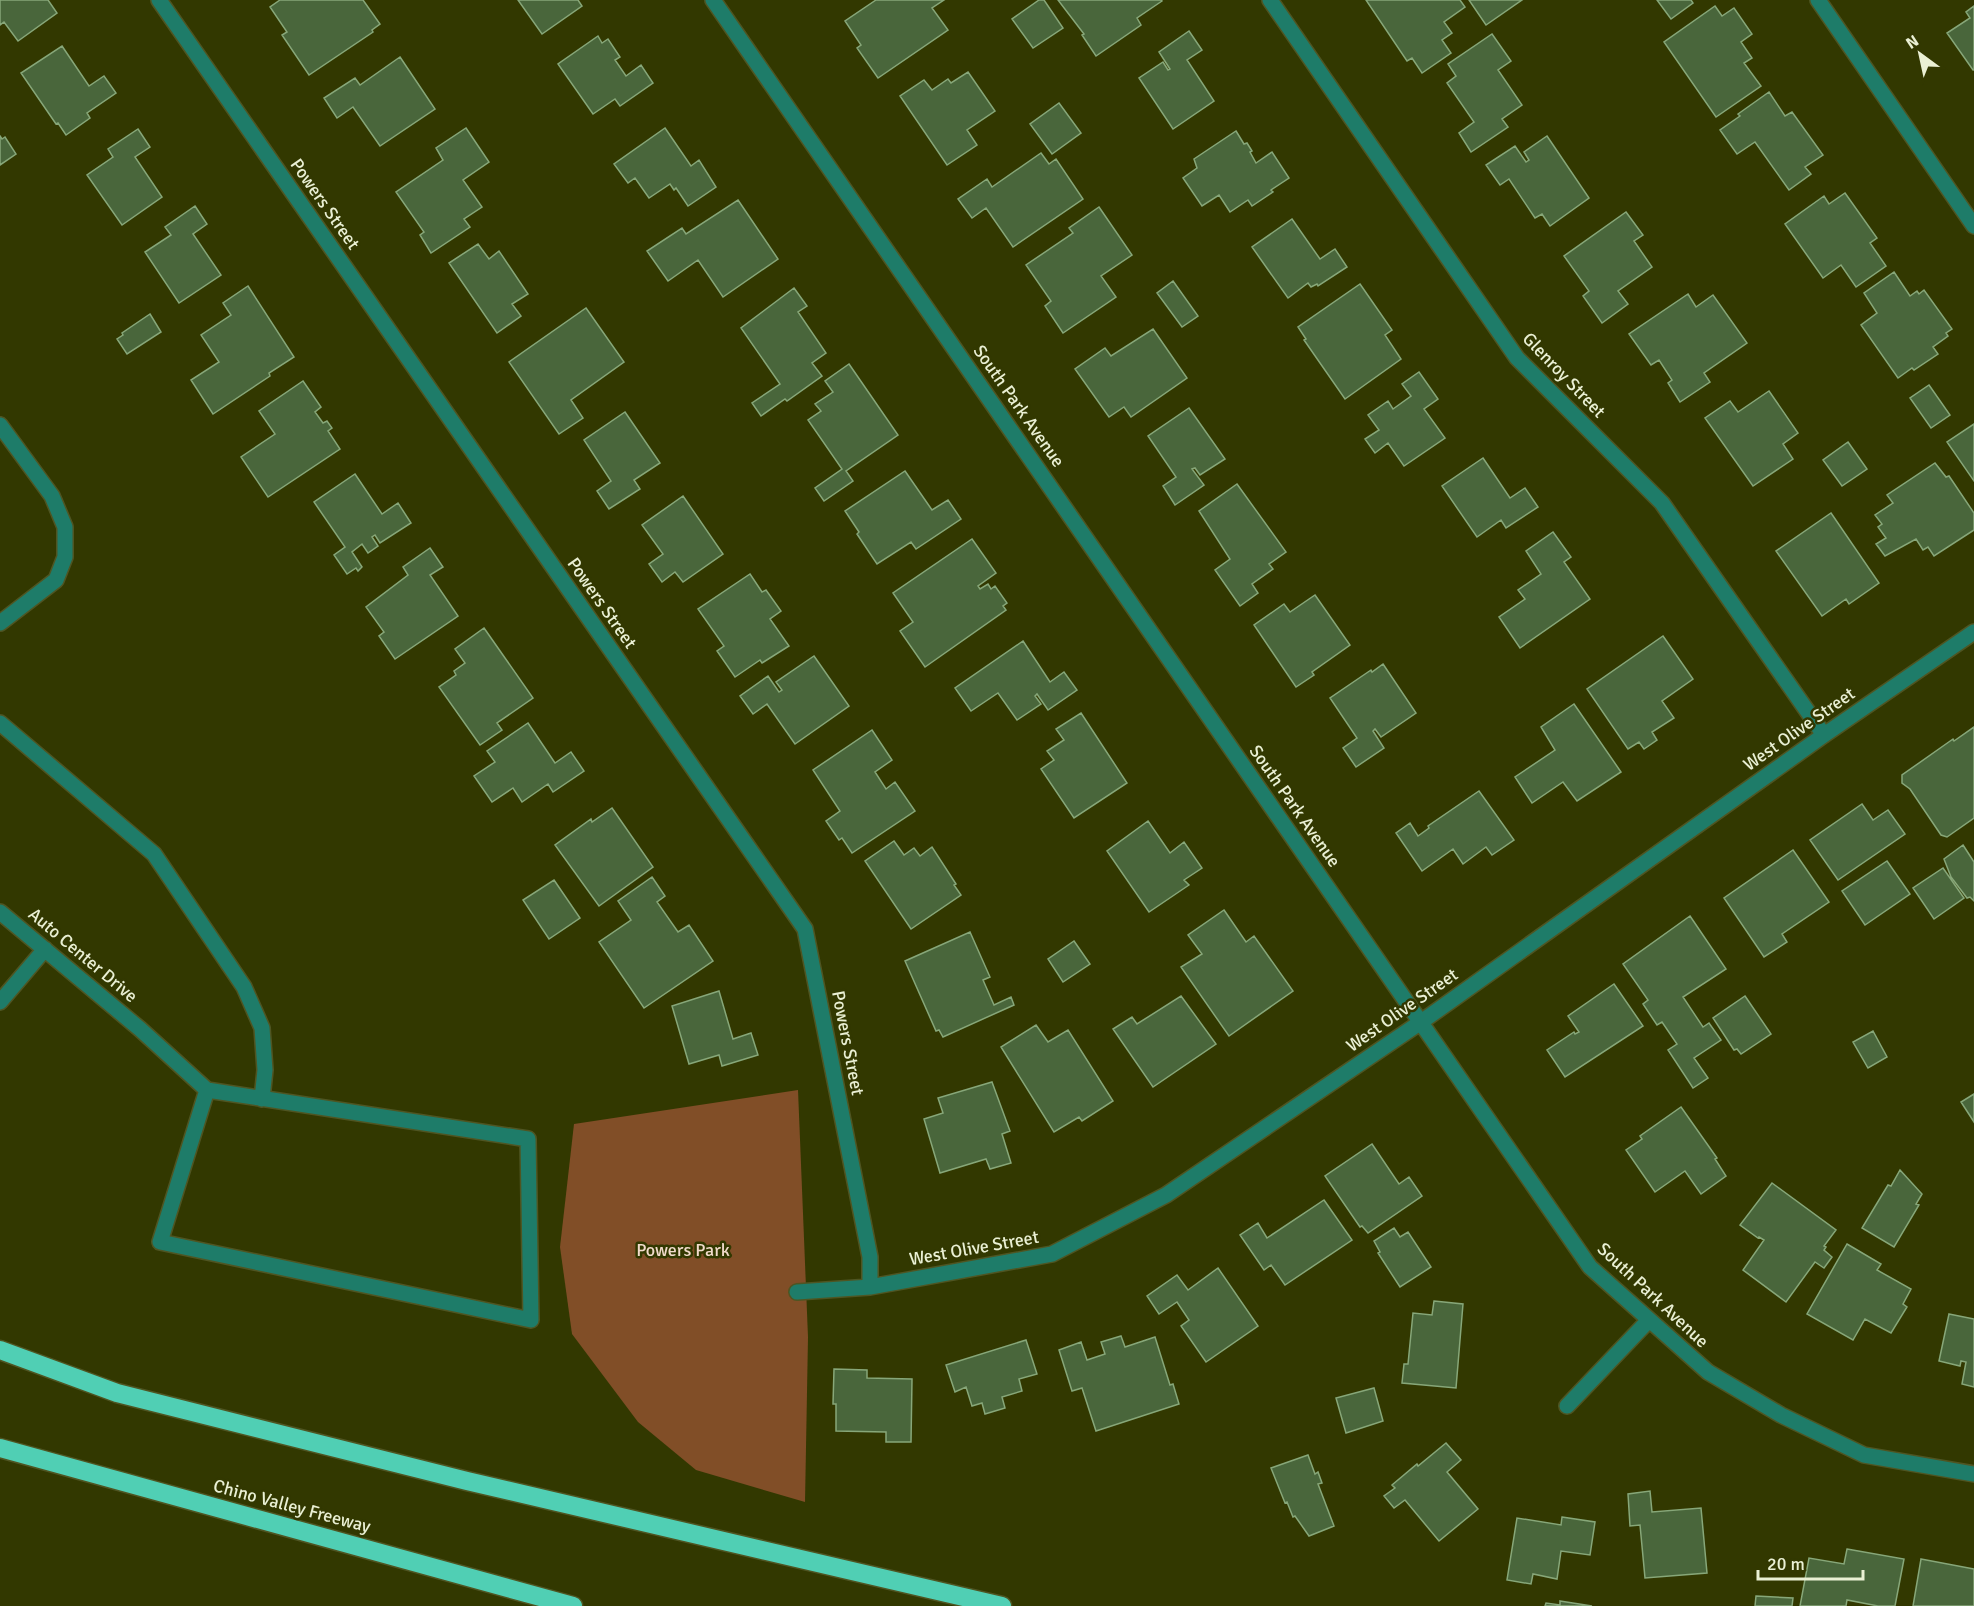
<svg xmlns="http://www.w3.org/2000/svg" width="1974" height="1606" viewBox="0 0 1974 1606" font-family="Signika,sans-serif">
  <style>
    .green { fill: #814e27 }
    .building { fill: #49663b; stroke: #87a779; stroke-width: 1.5 }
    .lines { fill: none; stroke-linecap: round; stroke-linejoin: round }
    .minor-casing { stroke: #4f5522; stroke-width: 18 }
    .highway-casing { stroke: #4f5522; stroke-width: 21 }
    .minor { stroke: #1e7c69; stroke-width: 15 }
    .highway { stroke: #50cfb4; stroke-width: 18 }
    .labels { text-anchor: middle; stroke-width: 5; stroke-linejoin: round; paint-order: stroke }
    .street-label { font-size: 18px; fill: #eaf0d4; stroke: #323800 }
    .park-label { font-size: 18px; fill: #f2dbcb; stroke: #323800 }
  </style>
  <rect width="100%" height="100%" fill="#323800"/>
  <path class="green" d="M798,1090L808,1337L805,1502L696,1470L638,1422L572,1334L560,1247L574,1124Z"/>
  <path class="building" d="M0,0H48L57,13L18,41L4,22L0,25Z
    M280,0H363L380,24L372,30L373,32L309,75L282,35L287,32L270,7Z
    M518,0H578L582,6L542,34Z
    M876,0H944L932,8L948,30L878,78L857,48L861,45L845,21Z
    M1039,0H1044L1063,28L1033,48L1012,19Z
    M1058,0H1161L1162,1L1137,18L1141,25L1096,56L1082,35L1084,34Z
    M1366,0H1460L1465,7L1444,22L1452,33L1442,40L1451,53L1422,73L1412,58L1407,61Z
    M1469,0H1522L1486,25Z
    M1657,0H1691L1693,3L1671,19Z
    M1715,6L1722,16L1734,8L1752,34L1741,42L1752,58L1744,63L1761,86L1716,117L1664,42Z
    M1974,6V70H1973L1947,33L1970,18L1966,12Z
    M1189,31L1202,50L1187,60L1214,101L1173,129L1139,78L1163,62L1168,70L1170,69L1159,52Z
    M1492,34L1511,61L1498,70L1522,105L1502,119L1508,127L1471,152L1459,133L1474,122L1447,83L1456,76L1448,64Z
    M598,36L602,43L608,39L620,57L615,60L626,76L641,65L653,83L620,106L615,99L593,114L558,64Z
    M62,46L89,86L104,76L116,93L87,113L90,118L66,135L58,123L56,124L21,73Z
    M400,57L435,109L380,146L353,107L337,118L324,98L355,78L360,85Z
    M968,72L995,111L967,130L977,145L947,165L900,96L924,80L932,90L948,79L951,83Z
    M1769,92L1785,116L1792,112L1823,155L1805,167L1811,174L1789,190L1755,142L1737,154L1720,130L1740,116L1738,114Z
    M1059,103L1081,133L1052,154L1030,124Z
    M466,128L489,162L463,180L482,207L464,219L470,227L431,253L420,235L424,232L396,192L443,160L436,148Z
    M665,128L691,166L699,160L716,187L688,206L676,188L674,190L670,184L649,198L635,178L628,183L614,164Z
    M138,129L150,147L135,157L162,197L122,225L87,175L113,157L108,149Z
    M1236,131L1244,144L1247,143L1252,151L1250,152L1256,163L1272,152L1289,178L1271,190L1273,192L1252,206L1248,200L1230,212L1219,195L1202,206L1183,178L1197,168L1194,159Z
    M0,136L2,139L5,137L16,154L0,165Z
    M1547,136L1589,198L1550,226L1542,214L1535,218L1509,179L1500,185L1486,165L1515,146L1526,162L1529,160L1524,152Z
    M1041,153L1049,164L1056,159L1083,199L1013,247L986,208L972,218L958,199L987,179L992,187Z
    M1845,193L1877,238L1870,243L1886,266L1856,287L1841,265L1823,278L1785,224L1824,196L1829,204Z
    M738,200L778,259L723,297L698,260L668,281L647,251L682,228L686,234Z
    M195,206L207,224L193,234L221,275L179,303L145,252L171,235L165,227Z
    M1099,207L1132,255L1101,276L1116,297L1063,333L1045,306L1051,301L1026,265L1073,233L1069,228Z
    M1626,212L1643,235L1634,241L1652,267L1618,291L1628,304L1602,323L1583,296L1589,291L1564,256Z
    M1292,219L1320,259L1335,249L1347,267L1318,286L1317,284L1311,287L1308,283L1288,298L1252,247Z
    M478,244L489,259L499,251L528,294L512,304L521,316L497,333L449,263Z
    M1894,272L1910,296L1917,291L1919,294L1924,290L1952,329L1946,333L1948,336L1933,347L1938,354L1914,370L1912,368L1898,378L1861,325L1877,313L1864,293Z
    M1173,281L1198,316L1182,327L1157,293Z
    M1360,284L1392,330L1385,335L1401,359L1345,399L1304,340L1306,339L1298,327Z
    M248,286L294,357L269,373L270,376L213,414L191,380L219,362L201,335L231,315L223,303Z
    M794,288L807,306L798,312L826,353L812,363L822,376L787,401L785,399L761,416L752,403L780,384L741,328Z
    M1688,294L1696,307L1713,295L1747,343L1704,373L1710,382L1680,402L1668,383L1672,380L1659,360L1651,365L1629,334Z
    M586,308L624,362L571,400L583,418L559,434L509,362Z
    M150,314L161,332L127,354L117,339L123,335L122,333Z
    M1153,329L1187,378L1131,417L1124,407L1109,417L1075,369L1105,348L1111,356Z
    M849,364L898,435L846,471L853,481L824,501L815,488L842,469L808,420L821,411L815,404L833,392L825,381Z
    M1419,372L1438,399L1424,409L1445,438L1404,466L1388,443L1375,453L1365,439L1379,430L1368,415L1388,401L1393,409L1411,396L1402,384Z
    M303,381L321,407L315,412L323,423L327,421L332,428L328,431L340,449L268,497L241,457L275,434L259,411Z
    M1929,385L1950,415L1931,428L1910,398Z
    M1769,391L1798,433L1783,444L1793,459L1753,486L1705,418L1730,401L1738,412Z
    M1189,408L1225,459L1200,475L1195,468L1192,469L1204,485L1175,505L1163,486L1176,477L1148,436Z
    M625,412L660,463L634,480L640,489L609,509L597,491L611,481L584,440Z
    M1974,424V481L1947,442Z
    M1848,442L1867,469L1842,486L1823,460Z
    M1483,458L1510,498L1525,488L1538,507L1506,528L1501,520L1477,537L1442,486Z
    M1935,463L1946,477L1949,476L1974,513V530L1934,556L1928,547L1923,550L1916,539L1885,556L1876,544L1886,538L1878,527L1882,524L1875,515L1893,503L1887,495Z
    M905,471L932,510L948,500L961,519L916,549L911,542L877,564L857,534L859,532L845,511Z
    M355,474L382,514L398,503L411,523L380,543L375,535L372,537L378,546L368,553L362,544L352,552L362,567L358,571L356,568L347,574L334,555L345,547L314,502Z
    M1237,484L1286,552L1269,564L1273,569L1252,584L1258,593L1240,606L1215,570L1230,559L1199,511Z
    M683,496L723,554L683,582L675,572L662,582L649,564L663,554L642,525Z
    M1831,513L1879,583L1849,604L1846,599L1822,616L1776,551Z
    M1553,532L1571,557L1564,562L1590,599L1520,648L1499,617L1525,599L1518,590L1541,574L1526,551Z
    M972,539L996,573L978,586L980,589L988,584L991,589L995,586L1007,603L1003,606L1006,610L925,667L900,631L913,622L893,593Z
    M430,548L443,567L430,575L458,616L395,659L379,636L384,632L366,607L408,575L403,567Z
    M750,574L762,592L766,590L781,611L770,619L789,646L762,663L760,660L735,677L717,651L724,646L698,609Z
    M1315,595L1350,645L1312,672L1314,675L1296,687L1254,625L1284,604L1290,612Z
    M484,628L533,698L497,723L502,730L480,745L439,687L456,675L454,671L465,663L455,649Z
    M1663,636L1693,679L1662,701L1674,718L1652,732L1657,740L1644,749L1639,742L1628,749L1587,689Z
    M1023,641L1050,682L1064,672L1077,690L1048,710L1037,694L1035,696L1041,704L1017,720L998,693L971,711L955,688Z
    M814,656L849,706L795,744L767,704L753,714L740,696L768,676L779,692L782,690L776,682Z
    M1383,664L1416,713L1381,737L1375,729L1373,731L1384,748L1356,767L1343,748L1357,738L1330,698L1371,670L1372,672Z
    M1574,704L1621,772L1577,801L1563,782L1532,803L1515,777L1555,750L1541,727Z
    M1081,713L1127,783L1074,818L1041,769L1054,760L1047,751L1064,740L1056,729Z
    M528,723L555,763L571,752L584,771L553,792L548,784L522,802L513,788L492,802L474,776L495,762L487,751Z
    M1974,727V818L1947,837L1941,835L1910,789L1902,783V775L1953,739L1954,741Z
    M872,730L892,760L875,772L886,789L895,782L915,811L852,853L842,838L839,840L826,821L840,811L813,770Z
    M1479,791L1514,840L1492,855L1486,847L1463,864L1453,849L1422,871L1396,833L1410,823L1418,836L1429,828L1428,826Z
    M1862,804L1873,820L1888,810L1905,834L1838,880L1810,840Z
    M612,808L653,867L599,906L555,845L591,819L592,822Z
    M1148,821L1170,853L1184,842L1202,868L1184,880L1189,885L1149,912L1107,851Z
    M894,841L904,855L914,848L920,856L932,847L956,884L954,885L961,895L911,929L865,861Z
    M1963,845L1974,862V901L1970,897L1967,898L1951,877L1944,859Z
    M1793,850L1829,902L1782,934L1787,942L1764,957L1724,898Z
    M1887,861L1910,894L1865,925L1842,891Z
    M1943,868L1964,898L1934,919L1913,888Z
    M652,877L665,896L657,902L678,932L689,925L713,961L644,1008L599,942L631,920L618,901Z
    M554,880L580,918L549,939L523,900Z
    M1224,910L1246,942L1254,936L1293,991L1229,1036L1181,967L1202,954L1188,935Z
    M1690,916L1726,969L1683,997L1703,1027L1709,1023L1721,1040L1694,1058L1708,1078L1693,1088L1668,1050L1677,1044L1662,1022L1657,1025L1643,1004L1648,1000L1623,964Z
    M970,932L990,977L983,980L994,1005L1011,997L1014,1005L943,1037L939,1030L936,1031L905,961Z
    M1074,941L1090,964L1063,982L1048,959Z
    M1614,984L1643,1026L1565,1077L1547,1050L1574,1032L1575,1034L1579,1032L1568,1016Z
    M719,991L733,1039L751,1033L758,1055L722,1066L719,1055L689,1064L672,1006Z
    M1181,996L1216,1044L1153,1087L1113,1029L1132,1017L1137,1024Z
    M1745,996L1771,1034L1741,1054L1737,1049L1734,1050L1713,1018Z
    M1036,1025L1048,1042L1068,1030L1113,1101L1082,1121L1079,1117L1054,1132L1001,1047Z
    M1873,1031L1887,1057L1868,1068L1853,1042Z
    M992,1082L1010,1131L1002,1134L1011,1163L990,1169L986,1159L940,1173L924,1119L943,1113L938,1098Z
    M1974,1094V1122L1961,1102Z
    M1681,1107L1717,1158L1715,1159L1726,1176L1701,1194L1685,1171L1655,1192L1626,1150L1642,1139L1640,1136Z
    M1372,1144L1399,1184L1409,1177L1422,1196L1368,1233L1362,1226L1360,1227L1325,1176Z
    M1900,1170L1922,1194L1916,1204L1919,1205L1894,1247L1862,1228L1888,1185L1891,1186Z
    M1772,1183L1836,1230L1824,1246L1826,1247L1824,1250L1832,1257L1824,1268L1815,1262L1786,1302L1743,1270L1764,1240L1759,1237L1758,1238L1740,1225Z
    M1324,1200L1352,1240L1285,1285L1271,1265L1264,1270L1240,1235L1258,1223L1267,1238Z
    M1394,1228L1400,1237L1408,1232L1431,1267L1400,1287L1378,1253L1380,1252L1374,1241Z
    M1847,1244L1881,1264L1877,1270L1911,1289L1903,1304L1907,1307L1891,1333L1865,1319L1853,1340L1807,1314Z
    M1218,1268L1258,1326L1206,1362L1181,1326L1189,1320L1177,1302L1159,1314L1147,1296L1177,1275L1188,1290Z
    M1434,1301L1463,1304L1456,1388L1402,1383L1404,1364H1408L1413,1313L1432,1315Z
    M1949,1314L1974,1319V1387L1962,1384L1966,1362L1961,1361L1960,1366L1939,1361Z
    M1121,1336L1125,1347L1155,1337L1170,1385L1173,1384L1179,1404L1096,1431L1082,1388L1072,1391L1059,1350L1081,1342L1087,1360L1105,1354L1101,1342Z
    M1026,1340L1037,1374L1019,1379L1022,1391L1002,1397L1005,1408L985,1414L982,1403L972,1406L966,1387L955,1392L946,1365Z
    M834,1369L867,1370V1378L912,1379L911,1442H886V1432L836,1431V1404H833Z
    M1374,1388L1383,1421L1346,1433L1336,1398Z
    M1446,1443L1461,1460L1447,1472L1478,1509L1439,1541L1405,1500L1394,1508L1384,1496L1395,1488L1392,1485L1417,1464L1418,1466Z
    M1308,1455L1315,1474L1318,1472L1322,1483L1318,1484L1334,1526L1309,1536L1295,1516L1293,1517L1287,1502L1285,1503L1271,1468Z
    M1650,1491L1652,1512L1701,1508L1707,1573L1645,1578L1640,1525L1630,1526L1628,1494Z
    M1562,1517L1595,1522L1590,1555L1561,1551L1557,1579L1533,1574L1531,1584L1507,1580L1517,1518L1561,1525Z
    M1847,1549L1904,1559L1895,1606H1878L1847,1600L1846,1606H1800L1809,1558L1844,1564Z
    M1921,1559L1974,1569V1606H1913Z
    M1756,1596L1793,1598L1792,1606H1755Z
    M1560,1601L1592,1606H1545L1546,1603L1560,1605Z"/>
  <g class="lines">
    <defs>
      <path id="minor" d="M159,0L805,929L870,1257V1287
        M713,0L1590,1267L1708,1372L1781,1415L1864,1455L1974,1474
        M1270,0L1517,358L1662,503L1824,735
        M1818,0L1974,226
        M0,425L52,496L65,527V557L56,580L0,623
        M0,723L154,854L244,987L262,1028L265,1070L262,1099
        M0,912L140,1029L207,1090L528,1139L531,1320L160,1242L207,1090
        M0,1002L45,949
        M797,1292L870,1287L1052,1254L1166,1195L1421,1022L1824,735L1974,632
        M1567,1406L1649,1320"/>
      <path id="highway" d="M0,1350L117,1393L467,1481L1002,1606
        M0,1448L573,1606"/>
    </defs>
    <use href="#minor" class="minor-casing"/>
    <use href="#highway" class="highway-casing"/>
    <use href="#minor" class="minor"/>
    <use href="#highway" class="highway"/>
  </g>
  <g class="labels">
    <g class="street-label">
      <text transform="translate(325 204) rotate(55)" y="6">Powers Street</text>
      <text transform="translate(1564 375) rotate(46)" y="6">Glenroy Street</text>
      <text transform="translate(1019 406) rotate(55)" y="6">South Park Avenue</text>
      <text transform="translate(602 603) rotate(55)" y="6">Powers Street</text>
      <text transform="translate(1799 729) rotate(-35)" y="6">West Olive Street</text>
      <text transform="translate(1295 806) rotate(55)" y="6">South Park Avenue</text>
      <text transform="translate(83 955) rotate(40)" y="6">Auto Center Drive</text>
      <text transform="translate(1402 1010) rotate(-35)" y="6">West Olive Street</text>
      <text transform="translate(848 1043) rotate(79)" y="6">Powers Street</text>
      <text transform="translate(974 1248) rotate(-10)" y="6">West Olive Street</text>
      <text transform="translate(1653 1295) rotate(43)" y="6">South Park Avenue</text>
      <text transform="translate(292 1506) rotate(15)" y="6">Chino Valley Freeway</text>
    </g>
    <g class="park-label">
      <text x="683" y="1256">Powers Park</text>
    </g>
  </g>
  <g transform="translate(1920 54) rotate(327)" stroke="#323800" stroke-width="4.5" paint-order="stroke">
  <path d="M0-4.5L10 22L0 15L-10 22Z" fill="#eaf0d4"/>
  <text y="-9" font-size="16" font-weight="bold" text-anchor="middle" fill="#eaf0d4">N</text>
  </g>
  <path d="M1758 1570v9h105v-9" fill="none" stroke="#eaf0d4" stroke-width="3"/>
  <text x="1767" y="1570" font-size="18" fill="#eaf0d4" stroke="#323800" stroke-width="4.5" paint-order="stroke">20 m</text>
</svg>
